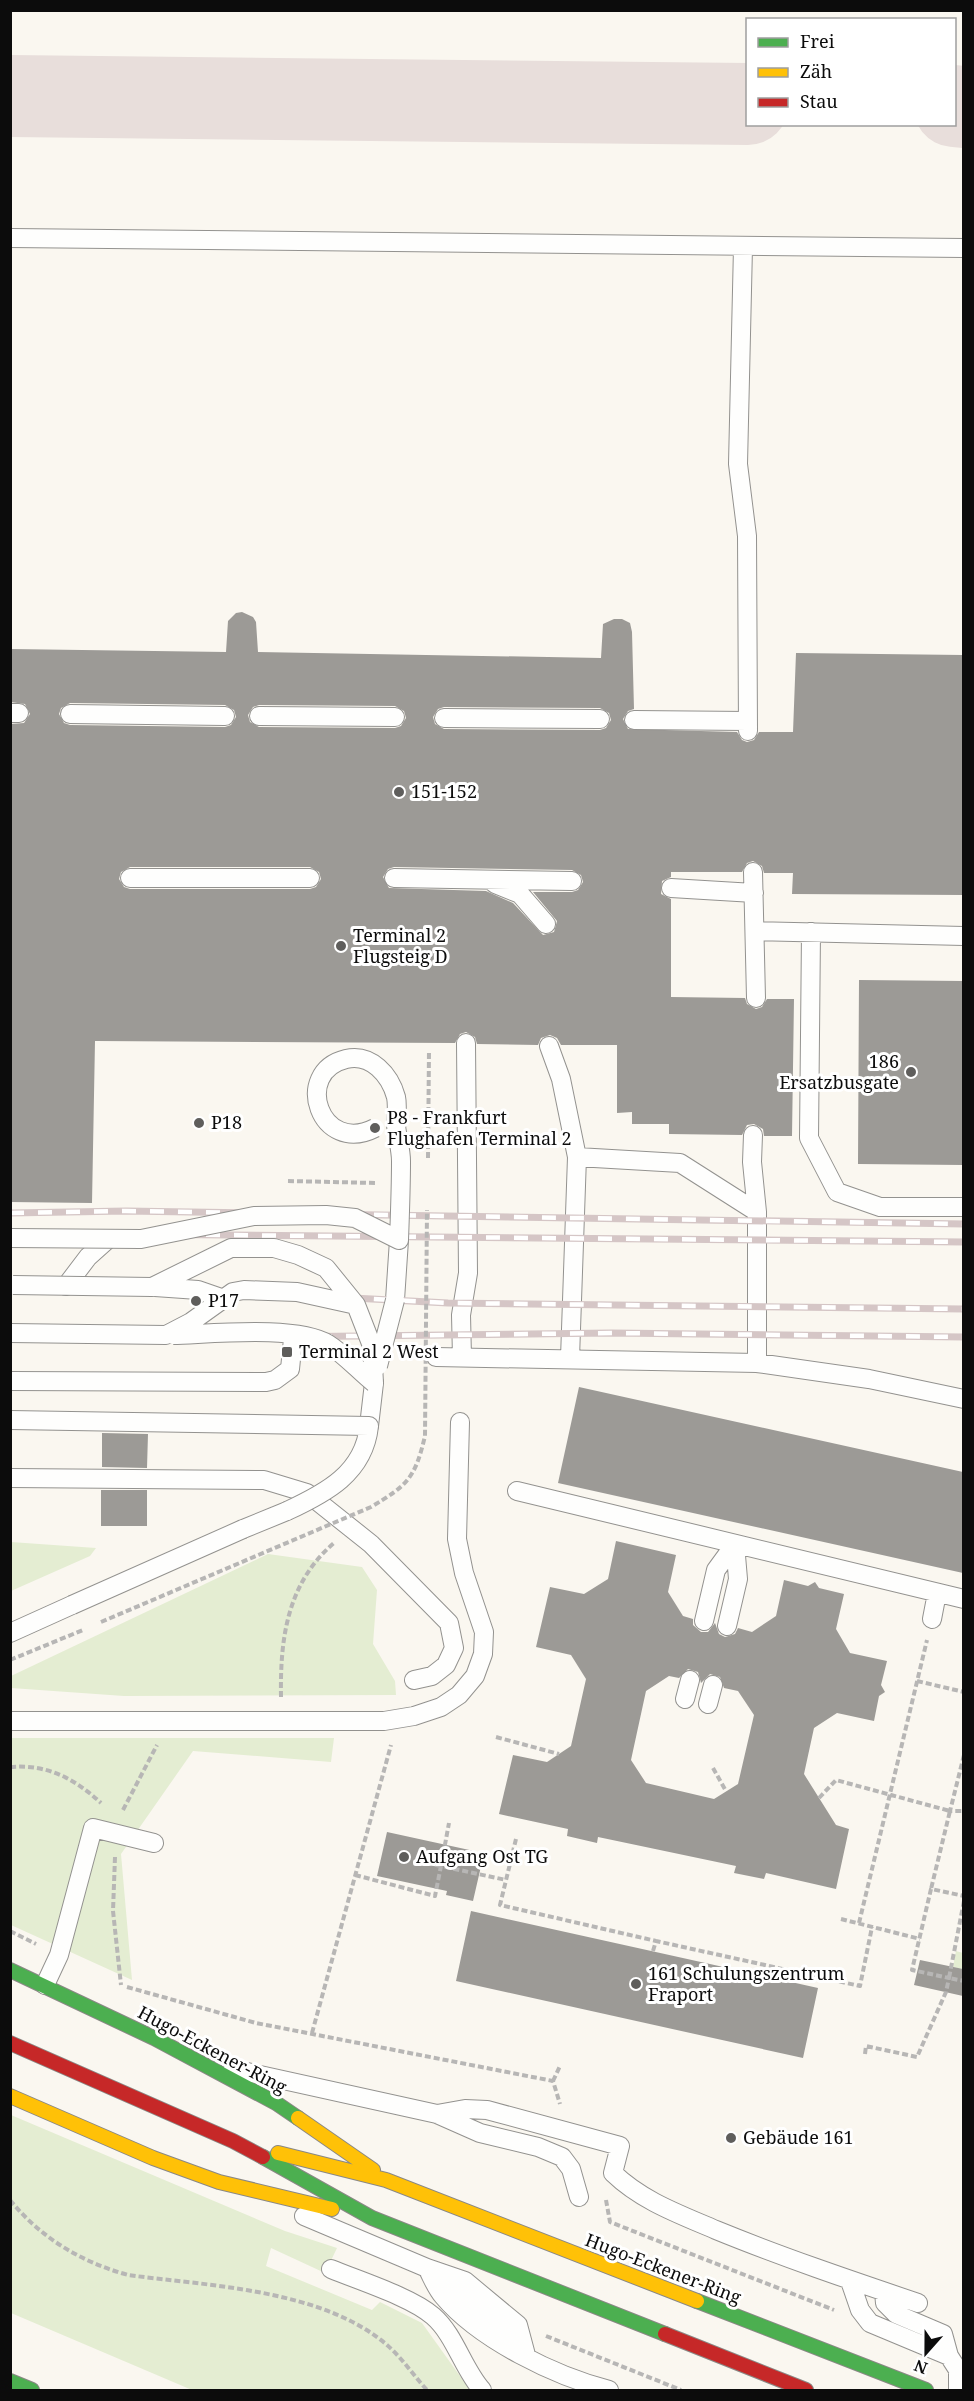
<svg xmlns="http://www.w3.org/2000/svg" width="974" height="2401" viewBox="0 0 974 2401" font-family="'Noto Serif',serif">
  <style>
    .green { fill: #e4edd2 }
    .lines { fill: none; stroke-linecap: round; stroke-linejoin: round }
    .taxiway { stroke: #e8dedb; stroke-width: 82 }
    .building { fill: #9c9a96; fill-rule: evenodd }
    .lane-casing { stroke: #93928f; stroke-width: 20 }
    .fast-casing { stroke: #8a8885; stroke-width: 16 }
    .slow-casing { stroke: #8a8885; stroke-width: 16 }
    .jam-casing { stroke: #8a8885; stroke-width: 16 }
    .path { stroke: #b7b6b5; stroke-width: 4; stroke-dasharray: 6 3; stroke-linecap: butt }
    .lane { stroke: #fefefd; stroke-width: 18 }
    .fast { stroke: #4caf50; stroke-width: 14 }
    .slow { stroke: #ffc107; stroke-width: 14 }
    .jam { stroke: #c62828; stroke-width: 14 }
    .rail-casing { stroke: #d5c6c6; stroke-width: 7 }
    .rail { stroke: #fff; stroke-width: 4.5; stroke-dasharray: 14; stroke-linecap: butt }
    .lane-bridge-casing { stroke: #93928f; stroke-width: 20; stroke-linecap: butt }
    .path-bridge { stroke: #b7b6b5; stroke-width: 4; stroke-dasharray: 6 3; stroke-linecap: butt }
    .lane-bridge { stroke: #fefefd; stroke-width: 18 }
    .poi-dot { fill: #5f5e5c; stroke: #fff; stroke-width: 2 }
    .labels { text-anchor: middle; stroke-width: 6; stroke-linejoin: round; paint-order: stroke }
    .poi-label { font-size: 18px; fill: #0c0c0c; stroke: #fff; text-anchor: start }
    .street-label { font-size: 18px; fill: #0c0c0c; stroke: #fff }
  </style>
  <rect width="100%" height="100%" fill="#faf7f0"/>
  <path class="green" d="M11,1542L96,1548L90,1556L11,1591Z
    M268,1554L362,1567L377,1590L373,1644L395,1681L396,1695L124,1696L11,1688V1676Z
    M11,1738H334L331,1762L193,1751L121,1854L132,1980L11,1925Z
    M956,1951L963,1953V1969L953,1967Z
    M11,2115L285,2231L337,2248L325,2273L271,2248L266,2266L372,2310L380,2302L422,2323L470,2390H192L11,2313Z"/>
  <g class="lines">
    <path class="taxiway" d="M10,96L748,104
      M954,106L964,107"/>
  </g>
  <path class="building" d="M242,612L253,617L256,622L258,652L601,658L603,624L614,619H622L630,623L632,632L634,709L628,711L623,719L628,729L737,732L742,740L747,742L754,740L759,732H793L796,653L963,655V895L792,894L793,873H764L762,866L753,861L747,863L742,872H671V877L662,881L661,894L671,899V997L745,998L747,1004L756,1009L762,1007L767,999H794L792,1136H764L763,1129L754,1124L747,1125L742,1135L669,1134V1124H632V1112L617,1113V1045H561L557,1038L550,1035L541,1038L538,1045L477,1044L475,1037L466,1032L460,1034L455,1043L95,1041L92,1203L10,1202V724L24,723L30,714L25,704L10,702V649L226,652L228,621L236,613ZM70,703L225,705L234,710L236,717L231,725L225,727L70,725L64,723L59,714L61,708ZM259,705L395,706L404,711L406,718L401,726L395,728L259,727L250,722L248,715L253,707ZM444,707L600,708L609,713L611,720L606,728L600,730L444,729L435,724L433,717L438,709ZM130,867H310L319,872L321,879L316,887L310,889H130L124,887L119,879L121,872ZM394,867L572,870L581,875L583,882L578,890L572,892H533L557,921L554,932L543,935L513,903L486,891L389,888L383,877L388,869Z
    M859,980L963,981V1165L858,1164Z
    M579,1387L963,1472V1573L558,1483Z
    M102,1433L148,1434L147,1468L102,1467Z
    M101,1490H147V1526H101Z
    M616,1541L676,1555L668,1592L683,1616L693,1619V1625L701,1632H708L715,1623L719,1634L725,1637L735,1634L738,1628L752,1632L776,1616L784,1580L808,1586L815,1582L819,1588L844,1594L836,1629L850,1653L887,1661L881,1685L885,1692L879,1696L874,1721L837,1713L814,1728L804,1774L836,1825L849,1829L836,1889L766,1873L764,1879L734,1873L736,1866L598,1837L597,1843L567,1836L568,1829L499,1814L513,1755L547,1762L571,1746L586,1679L571,1655L536,1647L550,1587L584,1594L608,1579ZM688,1669L698,1672L701,1683L710,1674L720,1677L724,1688L738,1691L754,1715L738,1784L714,1799L646,1783L631,1760L646,1691L669,1676L679,1678Z
    M387,1832L474,1851L472,1860L482,1862L473,1901L446,1895L447,1891L377,1876Z
    M471,1911L818,1988L803,2058L456,1981Z
    M920,1960L963,1969V1996L914,1985Z"/>
  <g class="lines">
    <defs>
      <path id="lane" d="M10,238L964,248
        M743,247L738,464L747,536L748,731
        M10,713H19
        M70,714L225,716
        M259,716L395,717
        M444,718L600,719
        M634,720L748,721
        M753,872L756,998
        M130,878H310
        M394,878L572,881
        M495,884L520,894L546,924
        M671,888L754,893
        M755,931L964,936
        M811,932L809,1138L837,1192L880,1207H964
        M549,1046L561,1079L577,1157L570,1358
        M753,1135L752,1162L757,1212V1363
        M577,1157L680,1163L757,1212
        M66,1286L88,1257L107,1240
        M395,1300L399,1240
        M436,1357L757,1363L869,1379L964,1399
        M462,1357L461,1315L468,1273L466,1043
        M369,1426L374,1383
        M10,1478L264,1480L307,1493L371,1544L449,1623L454,1648L446,1665L432,1676L414,1680
        M517,1491L964,1599
        M243,1529L287,1511
        M932,1619L937,1593
        M704,1621L716,1570L735,1544
        M727,1626L738,1579L735,1544
        M10,1633L72,1605
        M685,1699L690,1680
        M708,1704L713,1685
        M10,1721H384L414,1716L441,1707L459,1695L475,1676L483,1654L484,1632L464,1573L457,1539L460,1422
        M45,1985L59,1955L93,1828L154,1843
        M233,2069L437,2114L480,2133L538,2147L562,2157L571,2169L579,2197
        M437,2114L465,2109L487,2110L620,2146L613,2173C642,2201 679,2214 716,2230C782,2257 850,2280 918,2303
        M304,2216L427,2268L465,2281L518,2325L526,2355
        M427,2268C432,2277 436,2288 443,2296C480,2340 555,2376 609,2390
        M331,2269C360,2281 411,2297 433,2316C455,2335 463,2369 482,2390
        M443,2280L485,2314L514,2343
        M850,2281L860,2310L870,2323L949,2356
        M884,2292L885,2303L896,2314L943,2334L949,2356L958,2370V2390"/>
      <path id="fast" d="M10,1970L154,2038L276,2103L298,2118
        M263,2157L372,2218L665,2334
        M697,2301L926,2390
        M10,2381L32,2390"/>
      <path id="slow" d="M10,2096L153,2158L219,2182L332,2209
        M298,2118L373,2170
        M278,2153L386,2180L697,2301"/>
      <path id="jam" d="M10,2043L233,2141L263,2157
        M665,2334L806,2390"/>
    </defs>
    <use href="#lane" class="lane-casing"/>
    <use href="#fast" class="fast-casing"/>
    <use href="#slow" class="slow-casing"/>
    <use href="#jam" class="jam-casing"/>
    <path class="path" d="M288,1181L376,1183
      M917,1681L964,1692
      M281,1697C280,1639 287,1583 334,1543
      M496,1737L559,1754
      M964,1755L950,1811H964
      M10,1767C48,1764 75,1779 101,1803
      M713,1768L726,1791
      M819,1798L836,1780L950,1811L931,1889
      M123,1810L157,1745
      M516,1839L500,1905L656,1941
      M115,1857L113,1911L121,1985
      M426,1863L441,1866L449,1823
      M355,1875L435,1896L441,1866L506,1880
      M964,1901L949,1978L964,1981
      M841,1919L920,1939
      M859,1923L927,1640
      M10,1931L36,1944
      M653,1951L656,1941L860,1986L872,1927
      M127,1987L256,2023L553,2081L560,2104
      M312,2033L391,1745
      M865,2054L866,2046L917,2057L946,1992L949,1978L912,1970L931,1889L964,1896
      M553,2081L560,2066
      M10,2200C41,2238 81,2262 128,2275C209,2286 322,2289 387,2345C402,2358 414,2376 427,2390
      M606,2200L610,2222L834,2310
      M546,2336L681,2390"/>
    <use href="#lane" class="lane"/>
    <use href="#fast" class="fast"/>
    <use href="#slow" class="slow"/>
    <use href="#jam" class="jam"/>
    <defs>
      <path id="rail" d="M10,1213L126,1211L964,1224
        M10,1233L964,1242
        M10,1290L277,1294L448,1303L964,1309
        M10,1335L271,1337L612,1333L964,1337"/>
    </defs>
    <use href="#rail" class="rail-casing"/>
    <use href="#rail" class="rail"/>
    <defs>
      <path id="lane-bridge" d="M10,1238L141,1239L254,1216L326,1215L355,1218L399,1240C400,1213 401,1187 401,1161C401,1149 397,1137 396,1125C396,1116 398,1106 396,1097C390,1075 371,1053 346,1059C292,1072 320,1156 375,1128
        M13,1285L152,1287L231,1248H274L298,1255L326,1268L356,1305L372,1346L374,1383
        M155,1287L198,1290L224,1299
        M10,1333L166,1335L191,1322L233,1292L244,1290L297,1292L356,1305
        M173,1335C211,1334 297,1325 328,1344C344,1354 359,1371 374,1383
        M378,1366L395,1300
        M10,1381L266,1382L275,1380L290,1369L293,1339L291,1334
        M10,1420L369,1426C364,1473 326,1493 287,1511
        M72,1605L243,1529"/>
    </defs>
    <use href="#lane-bridge" class="lane-bridge-casing"/>
    <path class="path-bridge" d="M428,1158L429,1050
      M101,1622L371,1507C408,1485 415,1478 425,1436L427,1210
      M10,1660L83,1630"/>
    <use href="#lane-bridge" class="lane-bridge"/>
  </g>
  <g class="poi-dot">
    <circle cx="399" cy="792" r="6"/>
    <circle cx="341" cy="946" r="6"/>
    <circle cx="911" cy="1072" r="6"/>
    <circle cx="199" cy="1123" r="6"/>
    <circle cx="375" cy="1128" r="6"/>
    <circle cx="196" cy="1301" r="6"/>
    <rect x="281" y="1346" width="12" height="12" rx="3"/>
    <circle cx="404" cy="1857" r="6"/>
    <circle cx="636" cy="1984" r="6"/>
    <circle cx="731" cy="2138" r="6"/>
  </g>
  <g class="labels">
    <g class="poi-label">
      <text x="411" y="798">151-152</text>
      <text x="353" y="942">Terminal 2<tspan x="353" dy="21">Flugsteig D</tspan></text>
      <text x="899" y="1068" text-anchor="end">186<tspan x="899" dy="21">Ersatzbusgate</tspan></text>
      <text x="387" y="1124">P8 - Frankfurt<tspan x="387" dy="21">Flughafen Terminal 2</tspan></text>
      <text x="211" y="1129">P18</text>
      <text x="208" y="1307">P17</text>
      <text x="299" y="1358">Terminal 2 West</text>
      <text x="416" y="1863">Aufgang Ost TG</text>
      <text x="648" y="1980">161 Schulungszentrum<tspan x="648" dy="21">Fraport</tspan></text>
      <text x="743" y="2144">Gebäude 161</text>
    </g>
    <g class="street-label">
      <text transform="translate(212 2050) rotate(28)" y="6">Hugo-Eckener-Ring</text>
      <text transform="translate(663 2269) rotate(21)" y="6">Hugo-Eckener-Ring</text>
    </g>
  </g>
  <rect width="974" height="2401" fill="none" stroke="#0c0c0c" stroke-width="24"/>
  <rect x="746" y="18" width="210" height="108" fill="#ffffff" stroke="#9e9e9e" stroke-width="1.5"/>
  <rect x="758" y="38" width="30" height="9" fill="#4caf50" stroke="#9e9e9e" stroke-width="1.5"/>
  <text x="800" y="48" font-size="18" fill="#0c0c0c">Frei</text>
  <rect x="758" y="68" width="30" height="9" fill="#ffc107" stroke="#9e9e9e" stroke-width="1.5"/>
  <text x="800" y="78" font-size="18" fill="#0c0c0c">Zäh</text>
  <rect x="758" y="98" width="30" height="9" fill="#c62828" stroke="#9e9e9e" stroke-width="1.5"/>
  <text x="800" y="108" font-size="18" fill="#0c0c0c">Stau</text>
  <g transform="translate(926 2353) rotate(201)" stroke="#ffffff" stroke-width="4.5" paint-order="stroke">
  <path d="M0-4.5L10 22L0 15L-10 22Z" fill="#0c0c0c"/>
  <text y="-9" font-size="16" font-weight="bold" text-anchor="middle" fill="#0c0c0c">N</text>
  </g>
</svg>
